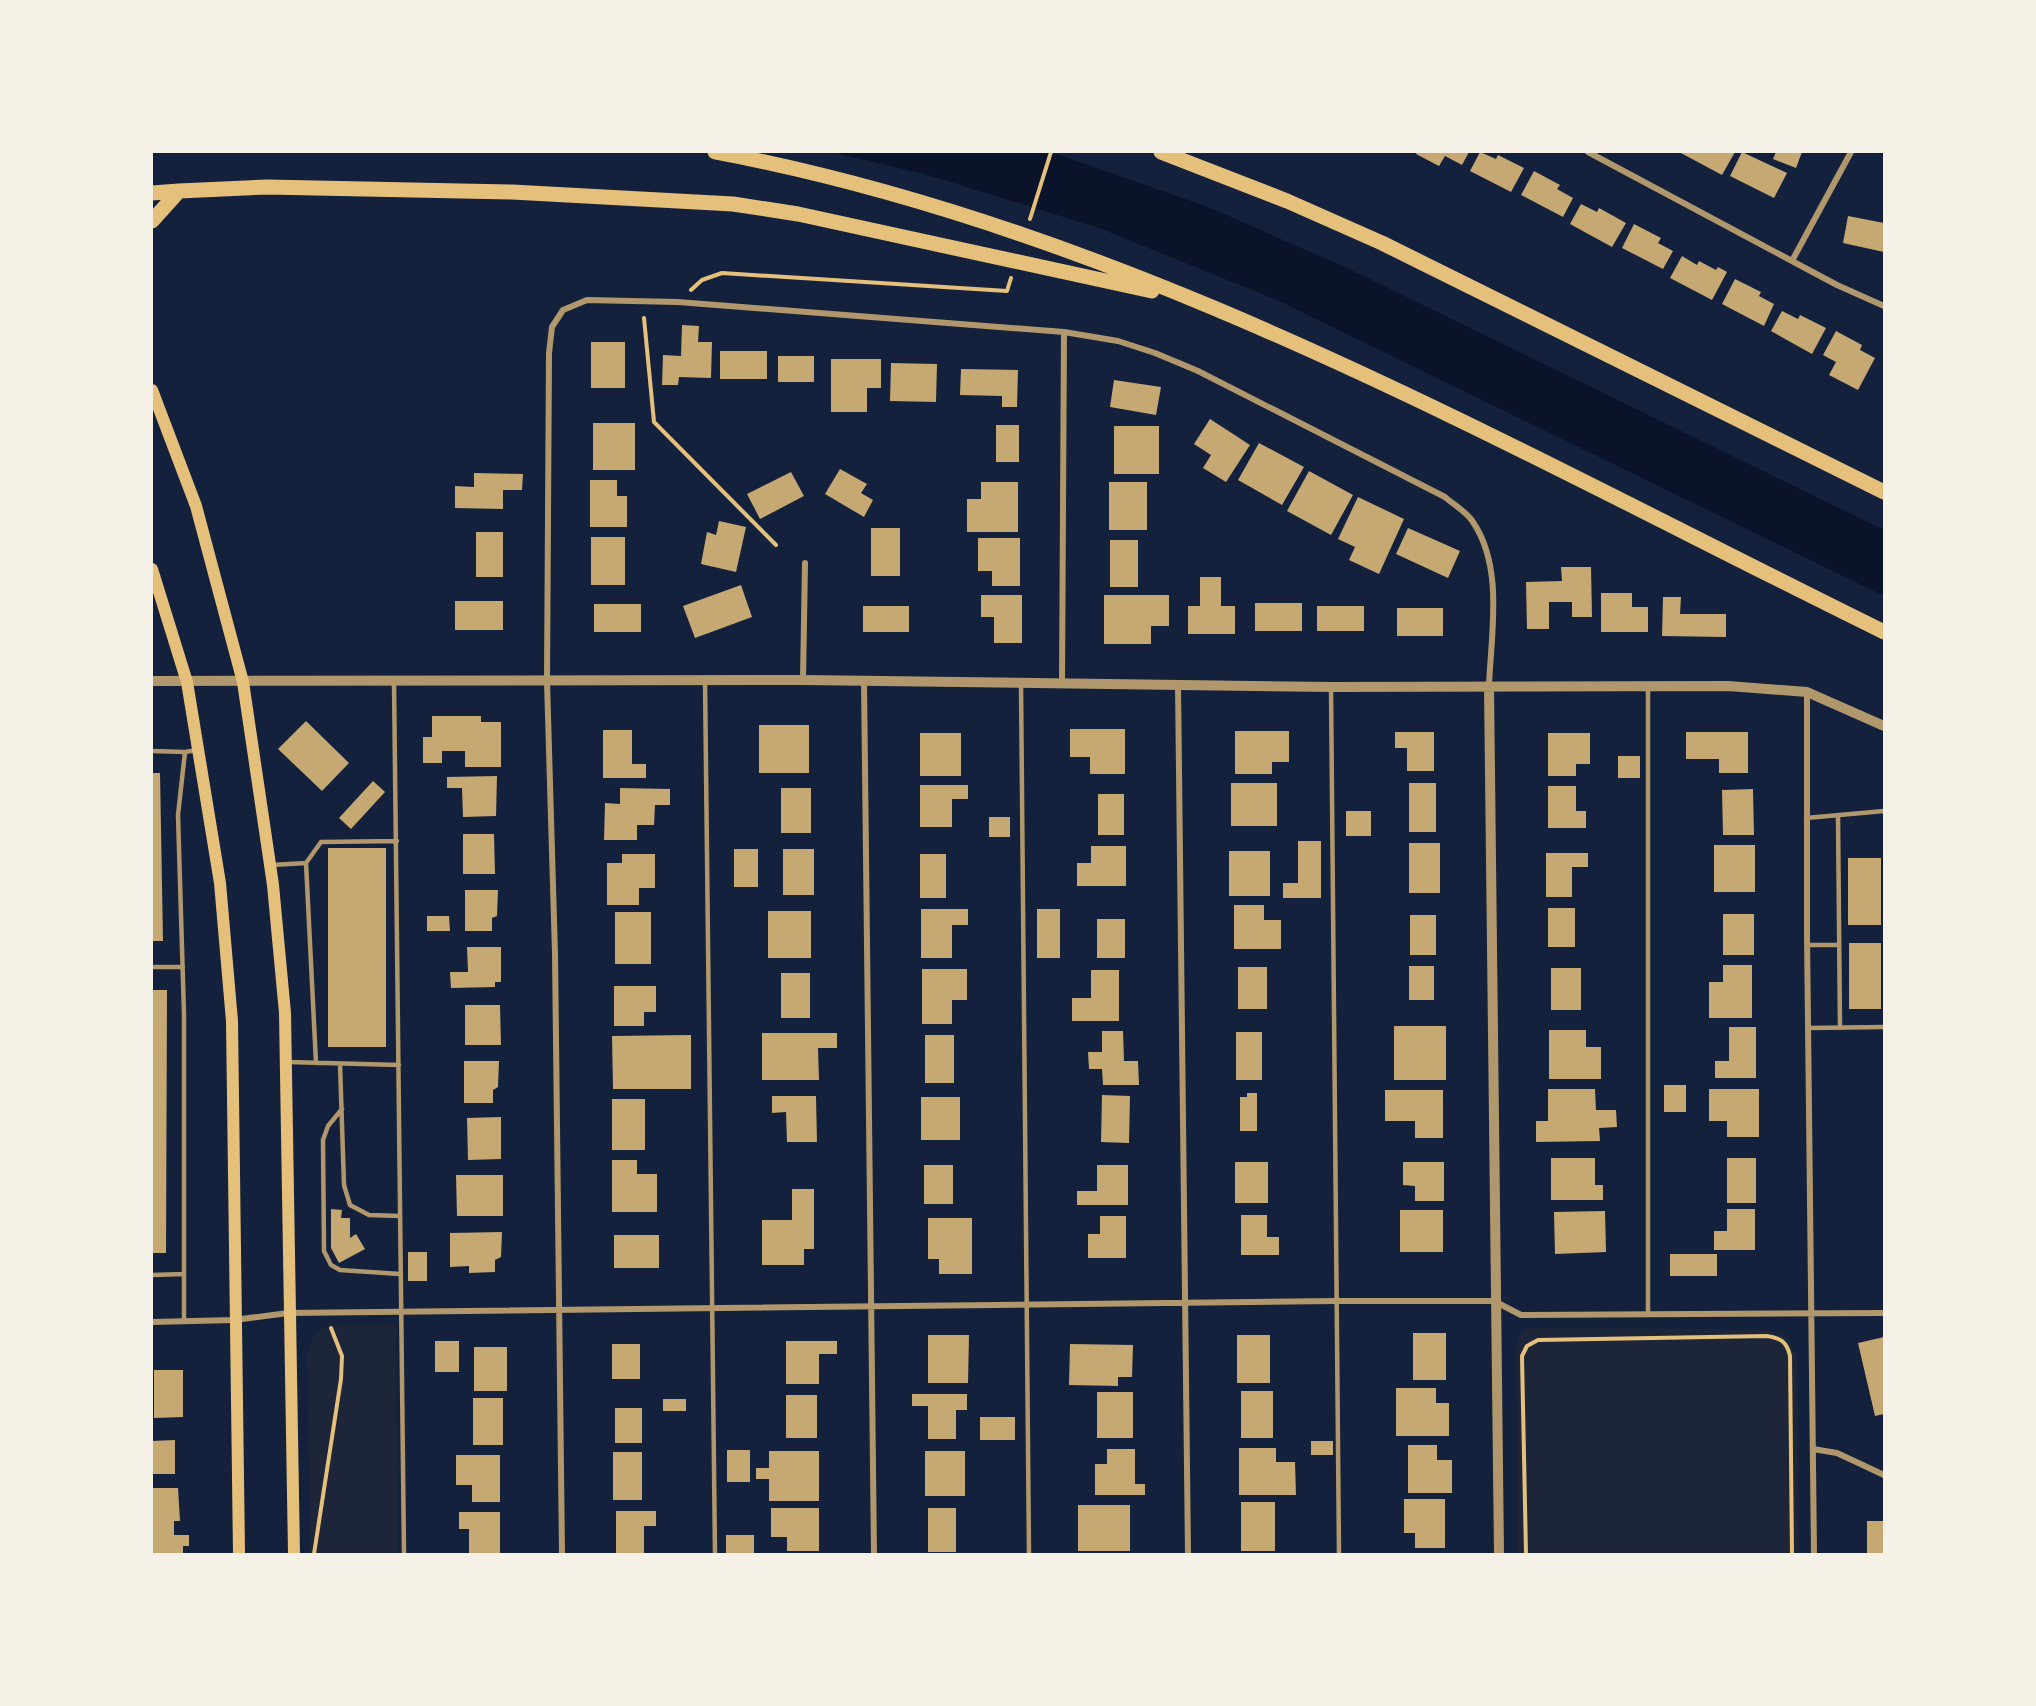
<svg xmlns="http://www.w3.org/2000/svg" width="2036" height="1706" viewBox="0 0 2036 1706" font-family="Georgia,serif">
  <style>
    .green { fill: #1d2539 }
    .water { fill: #0b132b }
    .building { fill: #c6a872 }
    .lines { fill: none; stroke-linecap: round; stroke-linejoin: round }
    .path { stroke: #e5c07b; stroke-width: 4 }
    .service { stroke: #b1986c; stroke-width: 4.5 }
    .minor { stroke: #b1986c; stroke-width: 6 }
    .tertiary { stroke: #b1986c; stroke-width: 10 }
    .secondary { stroke: #e5c07b; stroke-width: 12 }
    .motorway { stroke: #e5c07b; stroke-width: 15 }
  </style>
  <rect width="100%" height="100%" fill="#14213d"/>
  <path class="green" d="M327,1326H396L398,1554H310L307,1354C311,1340 313,1332 327,1326Z
    M1531,1327L1770,1330L1787,1338L1797,1356L1799,1554H1518L1516,1344L1520,1333Z"/>
  <path class="water" d="M831,152H1051L1208,207L1345,267L1884,530V596L1277,300L1099,228L928,175Z"/>
  <path class="building" d="M1417,152H1469L1462,165L1445,156L1439,166L1416,154Z
    M1480,152L1496,159L1498,155L1524,168L1511,192L1470,171Z
    M1679,152H1735L1722,175Z
    M1742,152L1787,173L1774,198L1730,176Z
    M1776,152H1802L1796,168L1773,159Z
    M1534,171L1560,185L1557,189L1573,198L1563,217L1521,195Z
    M1581,204L1597,212L1599,208L1626,223L1612,247L1570,224Z
    M1848,216L1884,223V252L1843,243Z
    M1634,224L1661,238L1658,243L1673,251L1663,269L1622,248Z
    M1682,256L1697,265L1699,261L1716,270L1718,267L1727,272L1712,300L1670,278Z
    M1735,279L1761,292L1759,296L1774,304L1764,326L1722,304Z
    M1782,311L1798,319L1800,315L1826,328L1812,354L1771,331Z
    M682,325L699,326L698,342H712L711,378L679,377L678,385H662L663,355L681,356Z
    M1836,331L1862,345L1860,350L1875,358L1858,390L1829,375L1836,362L1823,355Z
    M591,342H625V388H591Z
    M720,351H767V379H720Z
    M778,356H814V382H778Z
    M831,359H881V388H867V412H831Z
    M891,363L937,364L936,402L890,401Z
    M961,369L1018,370L1017,407H1002V396L960,395Z
    M1114,380L1161,387L1156,415L1110,407Z
    M1210,419L1250,445L1226,482L1203,468L1211,455L1194,444Z
    M593,423H635V470H593Z
    M996,425H1019V462H996Z
    M1114,426H1159V474H1114Z
    M1259,443L1304,467L1282,505L1238,480Z
    M840,469L867,484L861,493L873,500L864,517L825,494Z
    M1309,471L1353,495L1331,535L1287,511Z
    M791,472L804,496L760,519L747,494Z
    M474,473L523,474L522,490H503V509L455,508V486L474,487Z
    M590,480H617V496H627V527H590Z
    M981,482H1018V532H967V499H981Z
    M1109,482H1147V530H1109Z
    M1358,497L1404,519L1379,574L1349,560L1355,547L1338,539Z
    M719,521L746,527L736,572L701,564L707,532L716,535Z
    M871,528H900V576H871Z
    M1408,528L1460,551L1448,578L1396,554Z
    M476,532H503V577H476Z
    M591,537H625V585H591Z
    M978,538H1020V586H992V571H978Z
    M1110,540H1138V587H1110Z
    M1561,567H1591L1592,617H1572V602H1549V629H1527L1526,582L1562,581Z
    M1200,577H1221V606H1235V634H1188V606H1200Z
    M741,585L752,617L695,638L683,606Z
    M1601,593H1632V607H1648V632H1601Z
    M981,595H1022V643H994V617H981Z
    M1104,595H1169V626H1151V644H1104Z
    M1663,597H1681L1680,614H1726V637L1662,636Z
    M455,601H503V630H455Z
    M1255,603H1302V631H1255Z
    M594,604H641V632H594Z
    M863,606H909V632H863Z
    M1317,606H1364V631H1317Z
    M1397,608H1443V636H1397Z
    M432,716H481V722H501V767H465V751H442V763H423V737H432Z
    M306,721L349,763L322,791L278,749Z
    M759,725H809V773H759Z
    M1070,729H1125V774H1090V757H1070Z
    M603,730H632V764H646V778H603Z
    M1235,731H1289V762H1272V774H1235Z
    M1395,732H1434V771H1407V748H1395Z
    M1686,732H1748V773H1719V759H1686Z
    M920,733H961V776H920Z
    M1548,733H1590V764H1576V776H1548Z
    M1618,756H1640V778H1618Z
    M152,773H160L163,941H152Z
    M497,776L496,816L463,817L462,788H447V777Z
    M373,781L385,792L351,829L339,818Z
    M1231,783H1277V826H1231Z
    M1409,783H1436V832H1409Z
    M920,785H968V799H952V827H920Z
    M1548,786H1576V811H1586V828H1548Z
    M620,788L670,789V805H655L654,825H637V840H604L605,803L620,804Z
    M781,788H811V833H781Z
    M1753,789L1754,835H1723L1722,790Z
    M1098,794H1124V835H1098Z
    M1346,811H1371V836H1346Z
    M989,817H1010V837H989Z
    M463,834H494L495,874H463Z
    M1298,841H1321V898H1283V883H1298Z
    M1409,843H1440V893H1409Z
    M1714,845H1755V892H1714Z
    M1091,846H1126V886H1077V863H1091Z
    M328,848H386V1047H328Z
    M734,849H758V887H734Z
    M783,849H814V895H783Z
    M1229,851H1270V896H1229Z
    M1546,853H1588V867H1572V897H1546Z
    M622,854H655V888H639V905H607V863H622Z
    M920,854H946V898H920Z
    M1848,858H1881V925H1848Z
    M465,890H498L497,916L492,918V931H465Z
    M1234,905H1264V920H1281V949H1234Z
    M1548,908H1575V947H1548Z
    M921,909H968V925H952V958H921Z
    M1037,909H1060V958H1037Z
    M768,911H811V958H768Z
    M615,912H651V964H615Z
    M1723,914H1754V955H1723Z
    M1410,915H1436V955H1410Z
    M427,916H449L450,931H427Z
    M1097,919H1125V958H1097Z
    M1849,943H1881V1009H1849Z
    M467,947H501V982H495V987L451,988L450,972H468Z
    M1723,965H1752V1018H1709V982H1723Z
    M1409,966H1434V1000H1409Z
    M1238,967H1267V1009H1238Z
    M1551,968H1581V1010H1551Z
    M922,969H967V1000H952V1024H922Z
    M1091,970H1119V1021H1072V998H1091Z
    M781,973H810V1018H781Z
    M614,986H656V1012H644V1026H614Z
    M152,990H167L166,1253H152Z
    M465,1005H500L501,1045H465Z
    M1394,1026H1446V1080H1394Z
    M1729,1027H1756V1078H1715V1061H1729Z
    M1549,1030H1586V1047H1601V1079H1549Z
    M1102,1031H1123L1124,1061H1138L1139,1085H1103L1102,1069H1089L1088,1052H1102Z
    M1236,1032H1262V1080H1236Z
    M762,1033H837V1048H818L819,1080H762Z
    M691,1035V1089H613L612,1036Z
    M925,1035H954V1083H925Z
    M464,1061H499L498,1087L493,1090V1103H464Z
    M1664,1085H1686V1112H1664Z
    M1548,1089H1595L1596,1110H1616L1617,1127L1599,1128L1600,1141L1536,1142V1121H1548Z
    M1709,1089H1759V1137H1727V1121H1709Z
    M1385,1090H1443V1138H1415V1121H1385Z
    M1247,1093H1257V1131H1240V1097H1247Z
    M1102,1095L1130,1096L1129,1143L1101,1142Z
    M772,1096H816L817,1142H787L786,1112L772,1113Z
    M921,1097H960V1140H921Z
    M612,1099H645V1150H612Z
    M501,1117V1159L468,1160L467,1118Z
    M1551,1158H1595V1185H1603V1200H1551Z
    M1727,1158H1756V1203H1727Z
    M612,1160H637V1174H657V1212H612Z
    M1235,1162H1268V1203H1235Z
    M1403,1162H1444V1201H1415V1186L1403,1185Z
    M924,1165H953V1204H924Z
    M1097,1165H1128V1205H1077V1191H1097Z
    M456,1175H503V1216H457Z
    M792,1189H814V1249H804V1265H762V1220H792Z
    M331,1209L342,1210L341,1218H350V1238L356,1234L365,1249L339,1263L331,1248Z
    M1727,1209H1755V1250H1714V1231H1727Z
    M1400,1210H1443V1252H1400Z
    M1605,1211L1606,1252L1555,1254L1554,1212Z
    M1241,1215H1267V1237H1279V1255H1241Z
    M1100,1216H1126V1258H1088V1234H1100Z
    M928,1218H972V1274H939V1259H928Z
    M502,1232L501,1257L495,1260V1272L469,1273V1266L450,1267V1233Z
    M614,1235H659V1268H614Z
    M408,1252H427V1281H408Z
    M1670,1254H1717V1276H1670Z
    M1413,1333H1446V1380H1413Z
    M928,1335H969L968,1383H928Z
    M1237,1335H1270V1383H1237Z
    M1884,1337V1414L1875,1416L1858,1343Z
    M435,1341H459V1372H435Z
    M786,1341H837V1354H819V1384H786Z
    M612,1344H640V1379H612Z
    M1070,1344L1133,1345L1132,1377H1118V1386L1069,1385Z
    M474,1347H507V1391H474Z
    M154,1370H183V1417L154,1418Z
    M1396,1388H1436V1403H1449V1436H1396Z
    M1241,1391H1273V1438H1241Z
    M1097,1392H1133V1438H1097Z
    M912,1394H967V1410H956V1439H928V1406H912Z
    M786,1395H817V1438H786Z
    M473,1398H503V1445H473Z
    M663,1399H686V1411H663Z
    M615,1408H642V1443H615Z
    M980,1417H1015V1440H980Z
    M175,1440V1474H152V1441Z
    M1311,1441H1333V1455H1311Z
    M1408,1445H1437V1460H1452V1493H1408Z
    M1239,1448H1276V1462H1295L1296,1495H1239Z
    M1107,1449H1135V1484H1145V1495H1095V1464H1107Z
    M727,1450H750V1482H727Z
    M769,1451H819V1501H769V1479H756V1468H769Z
    M925,1451H965V1496H925Z
    M613,1452H642V1500H613Z
    M456,1455H500V1502H472V1485H456Z
    M152,1488H178L180,1521H174V1535H189V1546H183V1554H152Z
    M1404,1499H1445V1548H1415V1533H1404Z
    M1241,1502H1275V1551H1241Z
    M1078,1505H1130V1551H1078Z
    M771,1508H819V1551H787V1537H771Z
    M928,1508H956V1552H928Z
    M616,1511H656V1526H644V1554H616Z
    M459,1512H500V1554H469V1529H459Z
    M1867,1521H1884V1554H1867Z
    M726,1535H754V1554H726Z"/>
  <g class="lines">
    <path class="path" d="M1030,219L1051,152
      M691,290L702,280L722,273L1007,291L1011,278
      M644,318L654,422L776,545
      M314,1554L341,1379L342,1356L331,1328
      M1526,1554L1522,1356L1527,1346L1538,1340L1767,1336C1781,1338 1787,1342 1790,1356L1792,1554"/>
    <path class="service" d="M705,680L715,1554
      M394,681L404,1554
      M1021,684L1029,1554
      M1331,687L1339,1554
      M152,751L185,752
      M1838,815L1840,1028
      M1806,818L1884,811
      M306,863L321,842L397,841
      M272,865L306,863L316,1063
      M1807,945H1839
      M152,967H183
      M1808,1028L1884,1027
      M288,1062L399,1065
      M340,1064L344,1185L350,1205L369,1215L400,1216
      M342,1109L328,1126L323,1140L324,1251L331,1265L340,1270L400,1274
      M152,1275L184,1274
      M1648,1315V688
      M184,1321V1014L178,815L185,752L197,750"/>
    <path class="minor" d="M1588,152L1837,285L1884,306
      M1793,259L1851,152
      M803,680L805,563
      M864,681L874,1554
      M1062,684L1064,332
      M1178,684L1188,1554
      M1807,692V934L1814,1554
      M152,1322L234,1320L288,1313L1336,1301H1494L1521,1315L1884,1313
      M1813,1449L1837,1453L1884,1475
      M562,1554L555,954L547,681L549,353L552,327L563,310L587,300L678,302L1064,332L1118,341L1155,353L1198,371L1445,497C1454,505 1467,512 1473,522C1504,568 1491,634 1489,686"/>
    <path class="tertiary" d="M152,681L803,680L1331,687L1728,686L1807,692L1884,726
      M1489,686L1499,1554"/>
    <path class="secondary" d="M152,390L196,506L243,682L273,885L285,1013L294,1554
      M152,569L187,682L220,883L232,1021L239,1554"/>
    <path class="motorway" d="M715,152C1132,230 1507,447 1884,632
      M1161,152L1287,201L1382,243L1884,492
      M152,193L179,191
      M152,221L179,191L267,187L512,192L733,204L798,214L1152,291"/>
  </g>
  <rect width="2036" height="1706" fill="none" stroke="#f6f1e7" stroke-width="306"/>
</svg>
